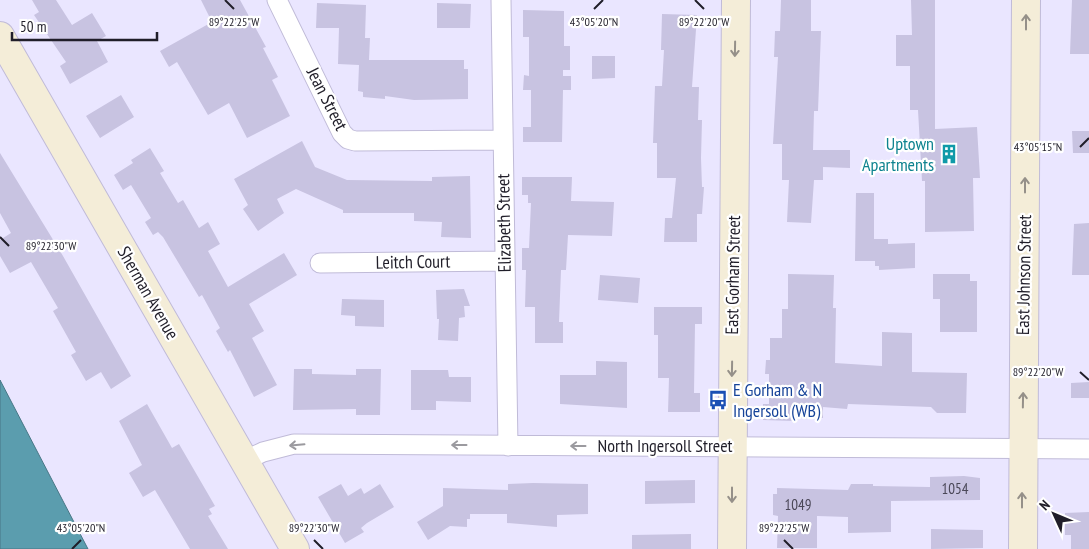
<svg xmlns="http://www.w3.org/2000/svg" width="1089" height="549" viewBox="0 0 1089 549" font-family="'PT Sans Narrow',sans-serif">
  <style>
    .water { fill: #5b9dae; stroke: #497786 }
    .building { fill: #c8c3e1 }
    .lines { fill: none; stroke-linecap: round; stroke-linejoin: round }
    .street-casing { stroke: #c0bbd8; stroke-width: 21 }
    .secondary-casing { stroke: #c0bbd8; stroke-width: 30 }
    .street { stroke: #fff; stroke-width: 19 }
    .secondary { stroke: #f4edd8; stroke-width: 28 }
    .oneway { stroke: #959089 }
    .oneway2 { stroke: #9b9a9f }
    .ticks { fill: none; stroke: #201e29; stroke-width: 2 }
    .labels { text-anchor: middle; stroke-width: 4.5; stroke-linejoin: round; paint-order: stroke }
    .number-label { font-size: 15px; fill: #4a4757 }
    .street-label { font-size: 18px; fill: #201e29; stroke: #fff }
    .culture-label { font-size: 18px; fill: #0d838f; stroke: #fff; text-anchor: end }
    .transit-label { font-size: 18px; fill: #164399; stroke: #fff; text-anchor: start }
    .ticks-label { font-size: 12px; text-anchor: middle; fill: #201e29; stroke: #fff; stroke-width: 4.5; stroke-linejoin: round; paint-order: stroke }
  </style>
  <rect width="100%" height="100%" fill="#eae6ff"/>
  <path class="water" d="M0,380L88,549H0Z"/>
  <path class="building" d="M32,0H56L72,25L92,13L106,36L97,41L108,62L70,84L60,66L66,62L34,15L39,12Z
    M201,0H240L266,47L263,48L278,77L272,80L290,116L247,138L229,103L208,115L177,62L169,67L160,51L212,22Z
    M781,0H811V31H821L818,111H814L813,150H850V168L823,167V180H814L811,223L787,222L789,180H782V144H773L778,57H774L775,31H780Z
    M911,0H935V129L977,127L980,178H973L974,231L925,232V181H922L918,110H910V66H896V35H912Z
    M1072,0H1089V54H1070Z
    M317,3L366,5L365,38H370L369,60H464V69H468V99L414,100L385,96V99L363,97V92L358,91L359,65L338,64L339,28H316Z
    M437,3L471,4L470,28H437Z
    M523,10L564,11V46H570V70H563V76H571V90H563L562,142H523V127H531V90H523L524,75L529,76V37H523Z
    M662,14L697,15L692,87H699L698,120H702L701,158L702,187H704L702,214H697V242H664L665,218H672L676,178H657V143H653L655,86H662L664,50H661Z
    M592,56H615V78L592,79Z
    M121,95L134,117L100,138L86,116Z
    M1072,131H1089V153H1073Z
    M302,141L315,167L347,180L432,181V177L470,176L471,238L441,237L442,222L414,221V213H343V210L296,189L277,199L284,213L258,231L243,209L248,205L234,179Z
    M150,148L164,171L160,173L178,203L183,200L199,228L208,222L220,244L208,251L228,287L284,253L297,275L249,304L264,331L252,338L277,385L254,397L230,350L228,352L216,331L220,328L202,295L199,297L163,237L158,232L153,235L145,222L151,218L131,185L123,190L114,175L133,163L131,160Z
    M0,153L63,256L131,376L111,389L101,372L86,381L71,355L76,352L53,311L58,308L31,262L10,273L0,256V240L11,233L0,213Z
    M522,177H572L571,201L614,202L612,236L568,235L566,270H561L559,322H563V343H535V307H525L526,270H522V248H529L531,203H528V195H522Z
    M856,193H874V239H888V244L915,243V268L879,270V266H875V261H855Z
    M1089,223V275H1072L1074,224Z
    M788,274L834,275L833,308H836L835,363L882,366V332L912,333V372L967,373L966,413H937L931,407L848,404L847,409L823,407V418H795V421L763,420V404H769V374H765L766,360H770V338H782V309H788Z
    M933,274H970V281H977V332H940V299H933Z
    M600,275L640,278L638,303L598,300Z
    M464,289L470,306H464L465,317L459,318L458,341L438,340L439,319H437L436,290Z
    M342,299L384,300V327L355,326V316L341,315Z
    M654,307H702V324H695L694,393H700V412H668L669,378H658V335H654Z
    M596,361L627,362V408L560,404V375H596Z
    M294,369H312V374L356,375V369H381L380,415H356V409L293,410Z
    M411,370H448L449,377H471V402L436,401V410H411Z
    M1089,382V398H1071V383Z
    M147,404L172,448L179,444L215,506L209,509L212,514L208,516L228,549H190L155,490L143,497L129,473L142,465L119,421Z
    M964,476L980,478V500L891,501V532L848,533V517L817,516V548H777L778,516L773,515V494H777V488L848,490L851,484H873V486L930,487V477Z
    M695,480V503L645,504V481Z
    M533,483L588,484V514L557,515V527L507,523V514H470V519H467V527L450,526L428,540L417,522L443,506V488L508,490V484Z
    M341,484L348,496L361,488L364,494L380,484L394,507L367,523L361,528L364,532L345,543L318,497Z
    M1089,512V549H1071V535H1065V513Z
    M931,529L983,530V548L931,549Z
    M691,534V549H632V535Z"/>
  <g class="lines">
    <defs>
      <path id="street" d="M277,0L342,133L348,139L355,141L503,140
        M501,0L508,446
        M320,263L505,261
        M244,461L263,452L294,444L1089,449"/>
      <path id="secondary" d="M0,36L295,549
        M732,549L736,0
        M1023,549L1026,0"/>
    </defs>
    <use href="#street" class="street-casing"/>
    <use href="#secondary" class="secondary-casing"/>
    <use href="#street" class="street"/>
    <use href="#secondary" class="secondary"/>
  </g>
  <defs><path id="oneway-shaft" d="M-6 0H5M1.5-3L5.5 0L1.5 3" fill="none" stroke-width="1.6" stroke-linecap="round" stroke-linejoin="round" transform="scale(1.25)"/></defs>
  <g class="oneway">
    <use href="#oneway-shaft" transform="translate(1026 22) rotate(-90)"/>
    <use href="#oneway-shaft" transform="translate(735 49) rotate(91)"/>
    <use href="#oneway-shaft" transform="translate(1025 185) rotate(-90)"/>
    <use href="#oneway-shaft" transform="translate(732 369) rotate(91)"/>
    <use href="#oneway-shaft" transform="translate(1023 400) rotate(-89)"/>
    <use href="#oneway-shaft" transform="translate(732 495) rotate(90)"/>
    <use href="#oneway-shaft" transform="translate(1022 500) rotate(-90)"/>
  </g>
  <g class="oneway2">
    <use href="#oneway-shaft" transform="translate(297 445) rotate(175)"/>
    <use href="#oneway-shaft" transform="translate(459 445) rotate(-180)"/>
    <use href="#oneway-shaft" transform="translate(578 446) rotate(-180)"/>
  </g>
  <path class="ticks" d="M225,0L234,9M695,0L704,9M594,9L603,0M1080,147L1089,138M0,237L9,246M1080,372L1089,380M314,540L323,549M784,540L793,549M72,549L81,540"/>
  <defs>
    <symbol id="building-bare" viewBox="-9 -9 18 18"><path d="M-4-6H4V6H1V3H-1V6H-4ZM-2.5-4.3h1.7v1.8h-1.7ZM.8-4.3h1.7v1.8H.8ZM-2.5-1h1.7V.8h-1.7ZM.8-1h1.7V.8H.8Z" fill="#0f9aa8" stroke="#fff" stroke-width="2.5" paint-order="stroke"/></symbol>
    <symbol id="bus-bare" viewBox="-9 -9 18 18"><path d="M-5-6H5V4H4V6H2V4H-2V6H-4V4H-5ZM-3.5-4V0h7V-4ZM-3.5 1.2v1.5H-2V1.2ZM2 1.2v1.5H3.5V1.2Z" fill="#1a4fb4" stroke="#fff" stroke-width="2.5" paint-order="stroke"/></symbol>
  </defs>
  <g fill-rule="evenodd">
    <use href="#building-bare" x="935" y="140" width="28" height="28"/>
    <use href="#bus-bare" x="704" y="386" width="28" height="28"/>
  </g>
  <g class="labels">
    <g class="number-label">
      <text x="955" y="494">1054</text>
      <text x="798" y="510">1049</text>
    </g>
    <g class="street-label">
      <text transform="translate(327 99) rotate(63)" y="6">Jean Street</text>
      <text transform="translate(504 223) rotate(-91)" y="6">Elizabeth Street</text>
      <text transform="translate(413 262) rotate(-1)" y="6">Leitch Court</text>
      <text transform="translate(733 275) rotate(-89)" y="6">East Gorham Street</text>
      <text transform="translate(1024 275) rotate(-89)" y="6">East Johnson Street</text>
      <text transform="translate(148 293) rotate(60)" y="6">Sherman Avenue</text>
      <text x="665" y="452">North Ingersoll Street</text>
    </g>
    <g class="culture-label">
      <text x="934" y="150">Uptown<tspan x="934" dy="21">Apartments</tspan></text>
    </g>
    <g class="transit-label">
      <text x="733" y="396">E Gorham &amp; N<tspan x="733" dy="21">Ingersoll (WB)</tspan></text>
    </g>
  </g>
  <g class="ticks-label">
    <text x="234" y="26">89°22'25"W</text>
    <text x="704" y="26">89°22'20"W</text>
    <text x="594" y="26">43°05'20"N</text>
    <text x="1038" y="151">43°05'15"N</text>
    <text x="51" y="250">89°22'30"W</text>
    <text x="1038" y="376">89°22'20"W</text>
    <text x="81" y="532">43°05'20"N</text>
    <text x="314" y="532">89°22'30"W</text>
    <text x="784" y="532">89°22'25"W</text>
  </g>
  <g transform="translate(1054 514) rotate(314)" stroke="#ffffff" stroke-width="4" paint-order="stroke">
  <path d="M0-4L9 19L0 12L-9 19Z" fill="#201e29"/>
  <text y="-8" font-size="14" font-weight="bold" text-anchor="middle" fill="#201e29">N</text>
  </g>
  <path d="M12 32v8h145v-8" fill="none" stroke="#201e29" stroke-width="2.5"/>
  <text x="20" y="32" font-size="15" fill="#201e29" stroke="#ffffff" stroke-width="4" paint-order="stroke">50 m</text>
</svg>
